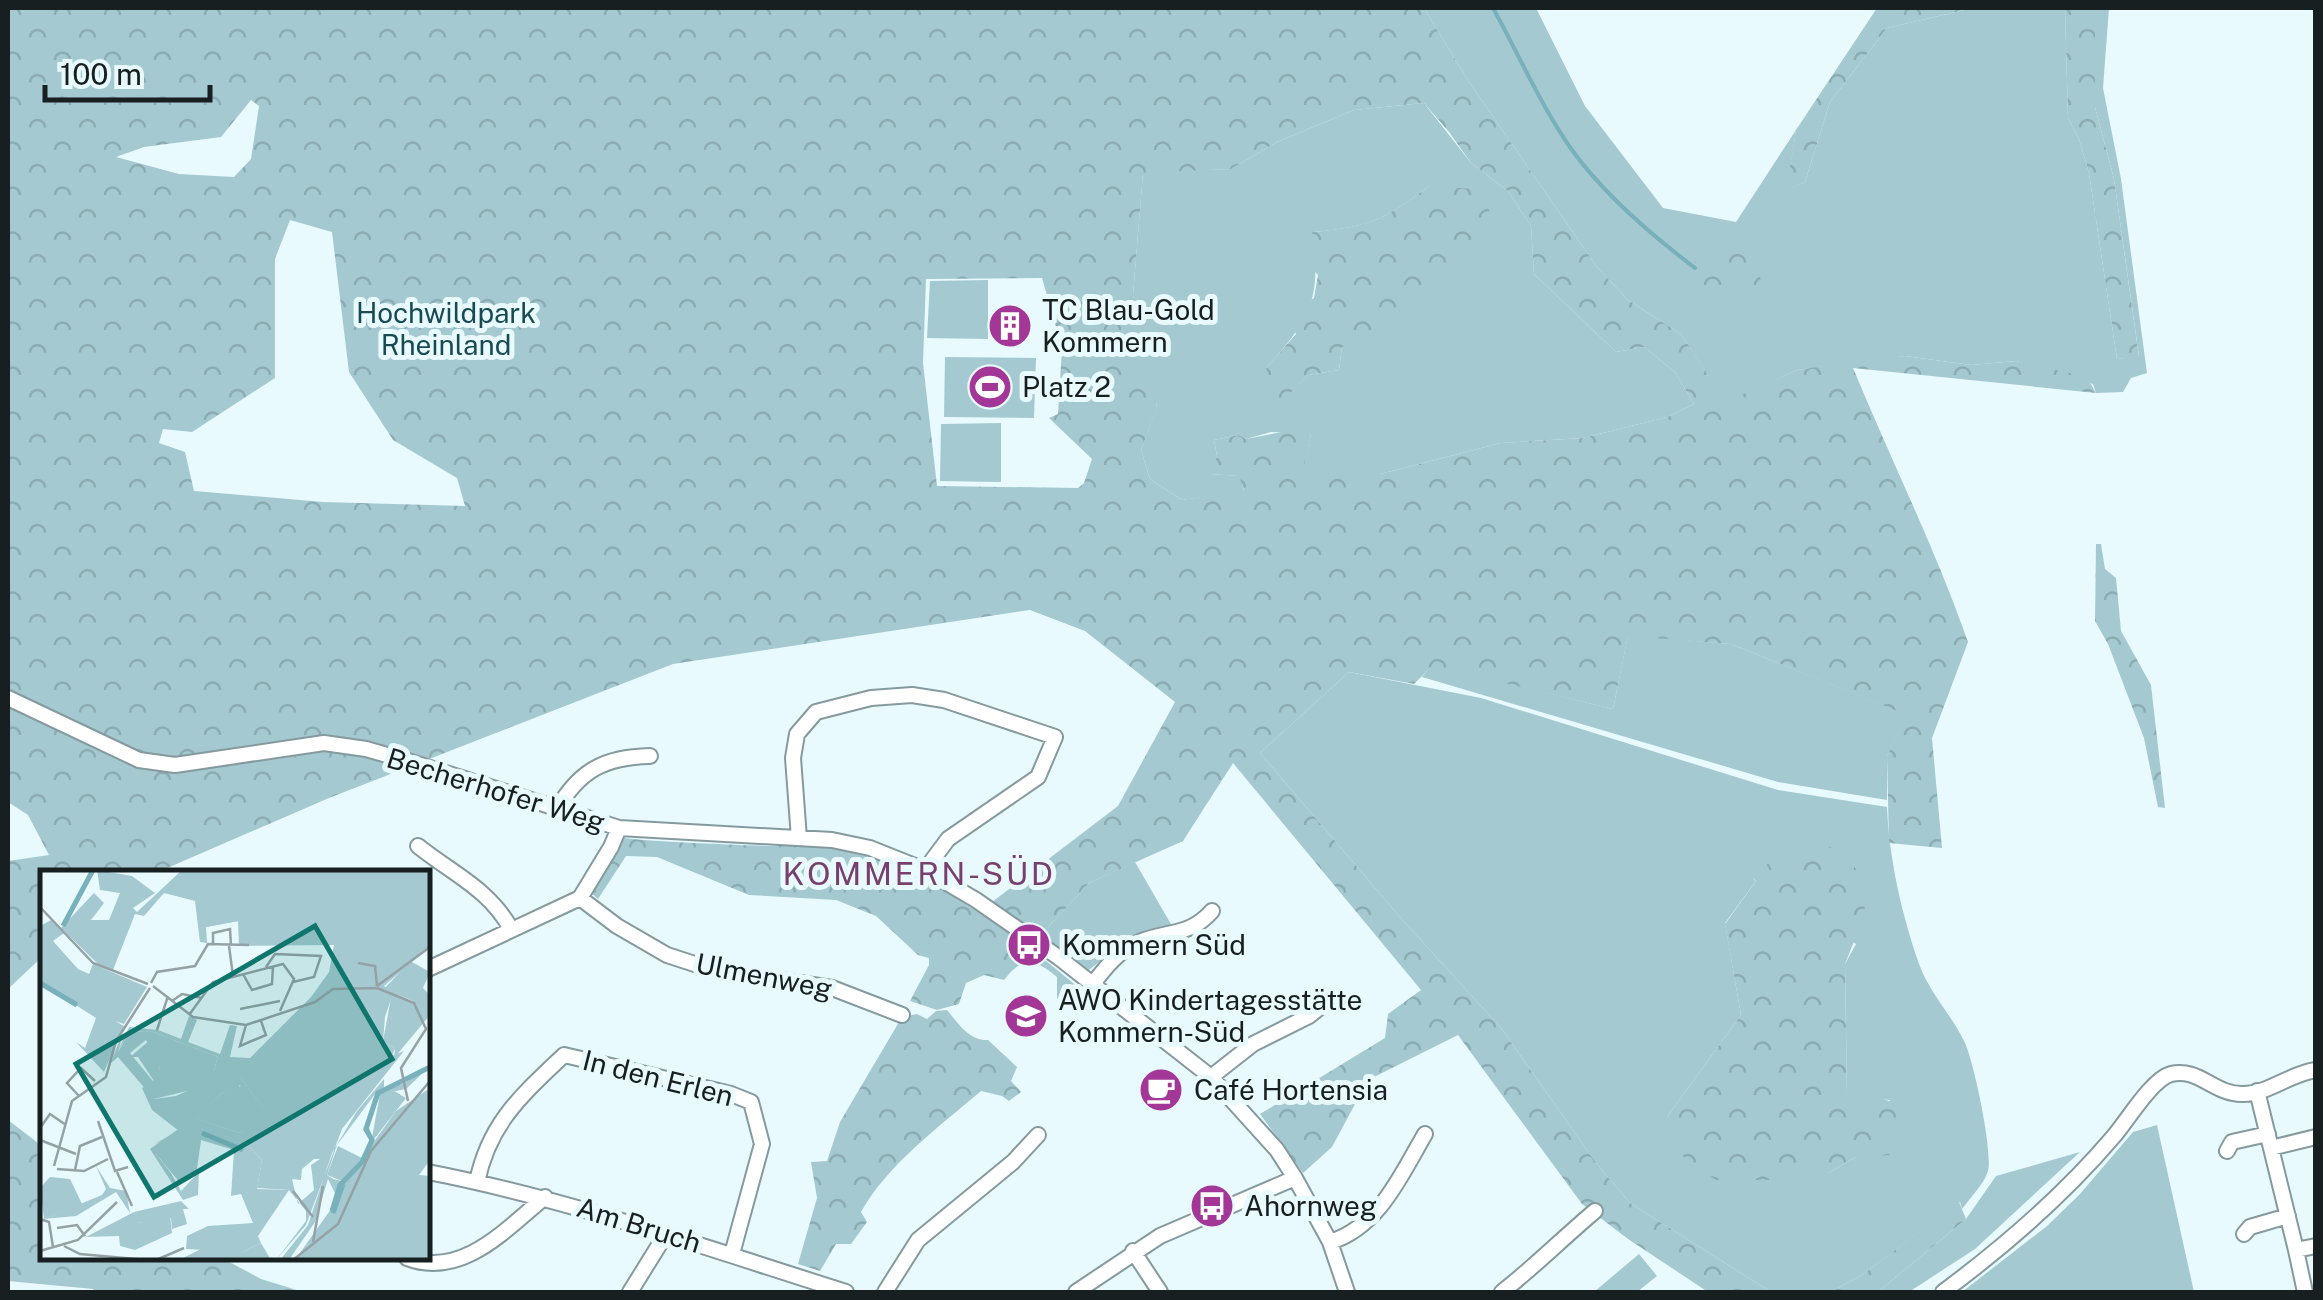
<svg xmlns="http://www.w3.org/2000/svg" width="2323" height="1300" viewBox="0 0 2323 1300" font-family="'Public Sans',sans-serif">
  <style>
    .green { fill: #a4c9d1; fill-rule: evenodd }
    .forest { fill: url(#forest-crowns); fill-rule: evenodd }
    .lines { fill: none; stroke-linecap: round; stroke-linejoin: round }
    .stream { stroke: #78b0bb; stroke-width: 4 }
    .minor-casing { stroke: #859a9f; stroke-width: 18 }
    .minor { stroke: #fff; stroke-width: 14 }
    .labels { text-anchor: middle; stroke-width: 10; stroke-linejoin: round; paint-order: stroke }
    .poi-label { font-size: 28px; fill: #171f20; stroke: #e8fafd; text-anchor: start }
    .park-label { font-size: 28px; fill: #184a53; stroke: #e8fafd }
    .street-label { font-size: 28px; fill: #171f20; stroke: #e8fafd }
    .quarter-label { font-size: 32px; letter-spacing: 2.5px; fill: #77406f; stroke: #e8fafd }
    .inset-river { fill: none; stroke: #78b0bb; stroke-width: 5 }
    .inset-road { fill: none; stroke: #94a2a5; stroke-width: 2.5 }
    .view { fill: #0f766e; fill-opacity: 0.15; stroke: #0f766e; stroke-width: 5 }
    .inset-edge { fill: none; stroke: #171f20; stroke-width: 5 }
  </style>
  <defs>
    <pattern id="forest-crowns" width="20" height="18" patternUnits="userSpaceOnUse" patternTransform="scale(2.5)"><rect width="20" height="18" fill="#a4c9d1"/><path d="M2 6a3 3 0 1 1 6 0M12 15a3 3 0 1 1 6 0" fill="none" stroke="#8cacb3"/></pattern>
  </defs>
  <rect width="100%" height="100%" fill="#e8fafd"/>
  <path class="green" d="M1424,8H1536L1585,106L1663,208L1736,222L1796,130L1787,190L1805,182L1830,102L1887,28L1973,8H2065L2068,118L2079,139L2089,173L2117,359L2139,356L2114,179L2095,107V8H2109L2103,88L2121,179L2147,373L2131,378L2123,392L2096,393L2093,384L2016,361L1971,365L1905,356L1797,370L1726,403L1681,334L1628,300L1597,267L1467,79Z
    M1424,103L1471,163L1508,191L1531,226L1534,274L1616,352L1644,347L1675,372L1694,404L1667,417L1583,438L1501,443L1380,474H1301L1311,434L1271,432L1246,439L1239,435L1214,440L1217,456L1210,474L1240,476L1244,491L1182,500L1150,479L1141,450L1157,407L1133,295L1143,172L1231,169L1277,142L1354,110ZM1429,186L1342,347L1339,370L1308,375L1285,397L1266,368C1311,318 1321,300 1313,232C1369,227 1384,220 1429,186Z
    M988,280V339L927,338L930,281Z
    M945,357L1036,358L1034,418L944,417Z
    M1001,423V482L940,481L941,424Z
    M1628,635L1731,644L1908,715L1887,756V800L1778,782L1422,677L1432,665L1613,709Z
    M1349,672L1481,698L1778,790L1887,807C1889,859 1902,915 1919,964C1930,994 1952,1015 1965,1043C1974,1063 1993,1151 1988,1171C1984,1184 1970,1198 1962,1209L1960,1202L1862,1275L1830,1292H1771L1630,1203L1597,1164L1501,1028L1399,916L1260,753ZM1753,878L1856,944L1845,964L1847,1096L1890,1100L1856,1157L1828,1173L1667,1117L1741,1015L1725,923L1756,881Z
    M1135,862L1172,926L1129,938L1089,970C1072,964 1058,945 1041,935L1089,883Z
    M2157,1125L2194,1292H1962L2047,1226L2080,1194L2133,1132Z
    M2080,1152L1975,1249L1909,1292H1878L1966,1219L1996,1176Z
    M1639,1254L1657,1276L1637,1292H1594Z"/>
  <path class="forest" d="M8,8H1424L1467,79L1597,267L1628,300L1681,334L1726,402L1797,370L1877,358L1905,356L1971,365L2016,361L2087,377L2096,393L1853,368C1891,460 1935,548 1968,642L1932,738L1942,848L1889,843L1887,756L1907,715L1731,644L1628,636L1613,709L1432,666L1414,684L1349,672L1260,753L1399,916L1501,1028L1597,1164L1630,1203L1771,1292H1708L1628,1239L1582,1204L1458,1035L1368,1080L1332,1147L1303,1173L1260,1114L1385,1038L1388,1014L1421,990L1233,763L1183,841L1089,883L1041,935L992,902L1118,806L1175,702L1085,631L1030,610L673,664L329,798L158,872H42V957L8,989V861L49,855L28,815L8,802ZM251,100L259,106L251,159L234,177L179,174L116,157L144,147L221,137ZM1424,103L1449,132L1471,163L1508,191L1531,226L1534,274L1616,352L1644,347L1675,372L1694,404L1667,417L1583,438L1501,443L1380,474H1302L1311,434L1303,428L1246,439L1239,435L1214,440L1217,456L1209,474L1239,476L1244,490L1182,500L1150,479L1141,450L1157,408L1150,355L1133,295L1143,173L1231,169L1277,142L1354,110ZM290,220L332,232L349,372L393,440L457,478L465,506L323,502L194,491L185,452L159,443L163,429L192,432L275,378V259ZM1042,278L1062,348L1058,414L1049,418L1092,459L1084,483L1078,488L937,486L923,363L926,279Z
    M1877,8H1973L1887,28L1830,102L1805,182L1786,191L1796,130Z
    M2065,8H2095V107L2114,179L2139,357L2117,359L2089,173L2079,139L2068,118Z
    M1429,186L1473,189L1487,203L1496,236C1461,268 1389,344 1342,347L1339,370L1308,375L1285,398L1274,402L1266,368L1296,334L1287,314L1314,298L1318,275L1299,256L1313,232C1371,226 1382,221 1429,186Z
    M1738,236L1766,289L1699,291L1690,265Z
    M2096,544H2101L2105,569L2116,578L2121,631L2151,685L2165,808L2158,807L2144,738L2108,644L2095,621Z
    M623,838C672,843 720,844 768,846C791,846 815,845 837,849C919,863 1015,934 1079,988L1066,1007L1057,998V977C1035,959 1023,955 1004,980L984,975L966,983L959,1004L937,1010L910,1001L929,965V958L918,955L876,916L836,900L749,895L657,857L626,856L598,899L589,891Z
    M1807,846L1832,847L1850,859L1863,881L1865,914L1845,964L1847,1095C1878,1100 1895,1091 1907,1126L1889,1155L1856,1157L1828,1173L1784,1180H1716L1686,1162L1667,1117L1741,1015L1725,924L1756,881L1753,877L1773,859Z
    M947,1010C958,1023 969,1041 988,1040L1017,1067L1011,1081L1021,1092L1009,1101L1002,1096L981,1091C939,1127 888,1164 861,1212L867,1222L851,1244H836L820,1271L798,1264L817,1198L811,1162L827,1161L840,1122L902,1017L917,1014L927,1019L936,1011Z
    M8,1120L42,1146V1258H222L261,1279L303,1292H95L93,1289L8,1281Z
    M1959,1202L1966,1219L1878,1292H1830L1862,1275Z"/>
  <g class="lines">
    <path class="stream" d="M1493,8C1519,55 1541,106 1572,150C1603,193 1654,237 1695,268"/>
    <defs>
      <path id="minor" d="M8,698L139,760L175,765L324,743L366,749L408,761L619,828L832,840L870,848L925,870L976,900L1058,957L1211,1077L1277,1150L1295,1178L1330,1242L1347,1292
        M556,811C579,770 605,757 650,756
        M799,838L793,758L797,734L816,712L871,698L912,695L944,700L1055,737L1038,777L948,839L925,870
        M418,846C453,874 489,889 511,929
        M580,898L617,926L667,955L710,969L832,988L902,1015
        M428,969L580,898L611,847L619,828
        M1092,985C1105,968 1119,950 1139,942C1168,930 1189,937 1212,911
        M1211,1077L1253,1044L1309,1016L1329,1000
        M2257,1091L2296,1250L2316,1246
        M2271,1148L2316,1137
        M2227,1151L2232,1142L2268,1134
        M428,1172C572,1200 706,1248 846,1292
        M477,1182C489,1123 522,1095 564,1055L731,1094L751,1102L762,1144L732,1254
        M2244,1234L2250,1227L2288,1216
        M1330,1242C1379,1227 1401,1175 1425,1134
        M2296,1250L2305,1292
        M1133,1251L1160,1292
        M407,1258C462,1279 506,1229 545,1197
        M630,1292L666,1234
        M885,1292L918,1240L1013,1162L1038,1135
        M1076,1292L1160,1236L1295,1178
        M1502,1292C1534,1267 1563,1238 1595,1211
        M1943,1292C2005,1246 2063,1196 2114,1136C2127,1121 2152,1079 2171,1074C2198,1067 2215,1095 2243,1094C2268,1094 2291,1073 2316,1070"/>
    </defs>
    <use href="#minor" class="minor-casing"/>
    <use href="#minor" class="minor"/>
  </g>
  <defs>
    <symbol id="building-disc" viewBox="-11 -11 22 22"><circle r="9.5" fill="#a33797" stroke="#e8fafd"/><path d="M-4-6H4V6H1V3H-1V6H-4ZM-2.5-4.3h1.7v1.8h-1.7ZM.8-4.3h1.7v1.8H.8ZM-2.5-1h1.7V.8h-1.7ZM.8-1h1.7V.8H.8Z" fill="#fff"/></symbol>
    <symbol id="stadium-disc" viewBox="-11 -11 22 22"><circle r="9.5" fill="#a33797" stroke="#e8fafd"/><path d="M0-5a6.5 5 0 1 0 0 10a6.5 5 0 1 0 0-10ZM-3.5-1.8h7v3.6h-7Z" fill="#fff"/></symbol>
    <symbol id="bus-disc" viewBox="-11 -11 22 22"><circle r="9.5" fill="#a33797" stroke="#e8fafd"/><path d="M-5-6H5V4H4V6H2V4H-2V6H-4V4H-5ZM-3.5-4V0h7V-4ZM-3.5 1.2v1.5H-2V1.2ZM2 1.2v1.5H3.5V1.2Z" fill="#fff"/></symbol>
    <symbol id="school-disc" viewBox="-11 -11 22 22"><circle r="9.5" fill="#a33797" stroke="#e8fafd"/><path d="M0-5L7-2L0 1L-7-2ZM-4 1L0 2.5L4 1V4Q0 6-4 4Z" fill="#fff"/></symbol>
    <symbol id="cafe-disc" viewBox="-11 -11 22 22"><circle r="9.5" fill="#a33797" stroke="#e8fafd"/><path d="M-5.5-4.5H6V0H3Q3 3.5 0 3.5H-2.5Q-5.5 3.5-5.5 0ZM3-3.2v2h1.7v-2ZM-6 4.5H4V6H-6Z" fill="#fff"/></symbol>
  </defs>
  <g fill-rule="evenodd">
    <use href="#building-disc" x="985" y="301" width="50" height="50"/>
    <use href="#stadium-disc" x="965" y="362" width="50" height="50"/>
    <use href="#bus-disc" x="1004" y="920" width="50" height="50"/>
    <use href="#school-disc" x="1001" y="991" width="50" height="50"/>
    <use href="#cafe-disc" x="1136" y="1065" width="50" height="50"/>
    <use href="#bus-disc" x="1187" y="1181" width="50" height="50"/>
  </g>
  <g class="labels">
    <g class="poi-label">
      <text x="1042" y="320">TC Blau-Gold<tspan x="1042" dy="32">Kommern</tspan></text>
      <text x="1022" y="397">Platz 2</text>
      <text x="1062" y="955">Kommern Süd</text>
      <text x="1058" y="1010">AWO Kindertagesstätte<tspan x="1058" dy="32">Kommern-Süd</tspan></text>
      <text x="1194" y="1100">Café Hortensia</text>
      <text x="1244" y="1216">Ahornweg</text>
    </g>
    <g class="park-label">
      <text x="446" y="323">Hochwildpark<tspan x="446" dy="32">Rheinland</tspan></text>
    </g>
    <g class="street-label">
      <text transform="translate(496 790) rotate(17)" y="10">Becherhofer Weg</text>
      <text transform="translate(764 976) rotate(11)" y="10">Ulmenweg</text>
      <text transform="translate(658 1078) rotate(14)" y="10">In den Erlen</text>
      <text transform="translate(639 1225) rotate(17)" y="10">Am Bruch</text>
    </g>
    <g class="quarter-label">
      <text x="919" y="885">KOMMERN-SÜD</text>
    </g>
  </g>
  <g transform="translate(40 870)">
    <rect width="390" height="390" fill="#e8fafd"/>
    <path d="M57,0L92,6L115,23L93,38L97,42L142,0H390L337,97L323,89L329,93L315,112L342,190L234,219L232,201L290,104L295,75L198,51L166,57L167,73L160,72L155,31L124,23L104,46L95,44L73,100L58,94L21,58L54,23L64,33L51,50H69L80,23L60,20ZM11,50L24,63L13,71L38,99L49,104L53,94L107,117L84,154L75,151L84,156L64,202L36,172L45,178L56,148L0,112V56ZM370,91L390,102L383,118L390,125V145L354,188L355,178L343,171L351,128L373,133L382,148L373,131L344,119ZM90,161L113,162L178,187L174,200L147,221L114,229L78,187L70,194L83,163L78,182ZM106,170L120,197L113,211L90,183ZM201,208L225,240L207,259L200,263L154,248L182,223L201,216L195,213ZM351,219L366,228L331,273L340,224ZM151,250L211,278L222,290L217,319L249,320L218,366L221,373L203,382L146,379L147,366L168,356L213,353L201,324L191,326L194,280L161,270L157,299L141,314L112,279L131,303L141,321L159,302L158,325L143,330L110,279ZM283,260L292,269L284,285L245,289V279ZM298,276L322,288L302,311L287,305ZM56,296L70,318L86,321L90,343L76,322L36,346L4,349L62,325L66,319ZM141,331L149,339H143L147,354L132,359L131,348L97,353L94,342Z" fill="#a4c9d1" fill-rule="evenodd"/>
    <path d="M146,0H390V76L344,116L372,133L351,129L345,147L343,171L355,178L352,186L364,181L302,259L266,355L236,390L266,351V341L249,320L217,318L222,290L211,278L151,251L135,266L114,274L139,261L112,240L102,218L108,215L114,229L136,226L147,221L144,212L174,200L178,187L113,162L90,161L78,181L89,157L118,160L141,169L149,146L157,150L148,172L180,184L190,155L197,156L190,187L210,188L271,127L289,102L294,75L199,76L198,51L161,58L153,9L145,6L123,25ZM219,32L273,54L276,58L266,62L237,49L227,53L216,44ZM201,208L224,239L207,258L200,263L155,248L182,223L199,218ZM274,289H280L271,295L274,320L258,334L252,309L261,310L262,299ZM110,170L120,197L114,211L98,187H90ZM390,196L366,219L340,224L329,257L333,273L356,241L390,218V290L379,305L390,306V390H255L298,329L288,309L275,352L249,390H240L268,355L292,283L317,241L344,209V218L363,214ZM335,224L323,260L330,269L324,286L302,311L293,309L287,305L297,275ZM94,342L98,353L130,345L132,363L95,380L80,376L79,366L46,367ZM221,373L231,390H139L167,376L203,382Z" fill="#a4c9d1" fill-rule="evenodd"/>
    <path d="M10,307L30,309L42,334L4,349L0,318Z" fill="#a4c9d1"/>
    <path class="inset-river" d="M23,56L53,0M0,113L37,135M162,263L203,280M292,341L300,315L322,292L332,270L326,259L338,223L390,197M293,343L303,314"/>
    <path class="inset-road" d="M0,37L53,93L108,114M173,74V63L190,59L191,76M189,76L193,106M318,93L335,96L337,116M226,97L235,84L281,86L274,107L253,112M203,104L212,120L232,114L233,96M111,113L117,102L155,96L168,74L209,75M113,116L153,147L206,155L275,132L293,119L337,118M337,116L390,77M337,118L374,133L386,159L361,198L368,231M132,131L142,124L162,128M200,139L240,131M149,145L173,112L243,94L254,109L240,141M206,155L200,176L226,165L221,151M117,160L128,126M39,226L27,213L41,198L55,211M58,251L75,301L88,297M0,258L10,244L26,255M0,270L36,284M14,296L32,231L66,207L76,171L110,118M17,299L44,301L68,289M35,300L40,276L62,267M77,302L92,336M253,321L273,347M0,349L9,352L13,377M17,358L37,355L45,366M273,372L283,316M24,376L40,384L107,390M0,381L38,370L77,332M116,390L144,378M253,390L298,354L331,281L390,211"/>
    <path class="view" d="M275,56L352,189L114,327L36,194Z"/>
    <rect width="390" height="390" class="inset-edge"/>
  </g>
  <rect width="2323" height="1300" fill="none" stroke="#171f20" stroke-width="20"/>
  <path d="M45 85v15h165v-15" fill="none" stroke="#171f20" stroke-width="5"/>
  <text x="60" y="85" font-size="30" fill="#171f20" stroke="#e8fafd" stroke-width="8" paint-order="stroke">100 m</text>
</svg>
